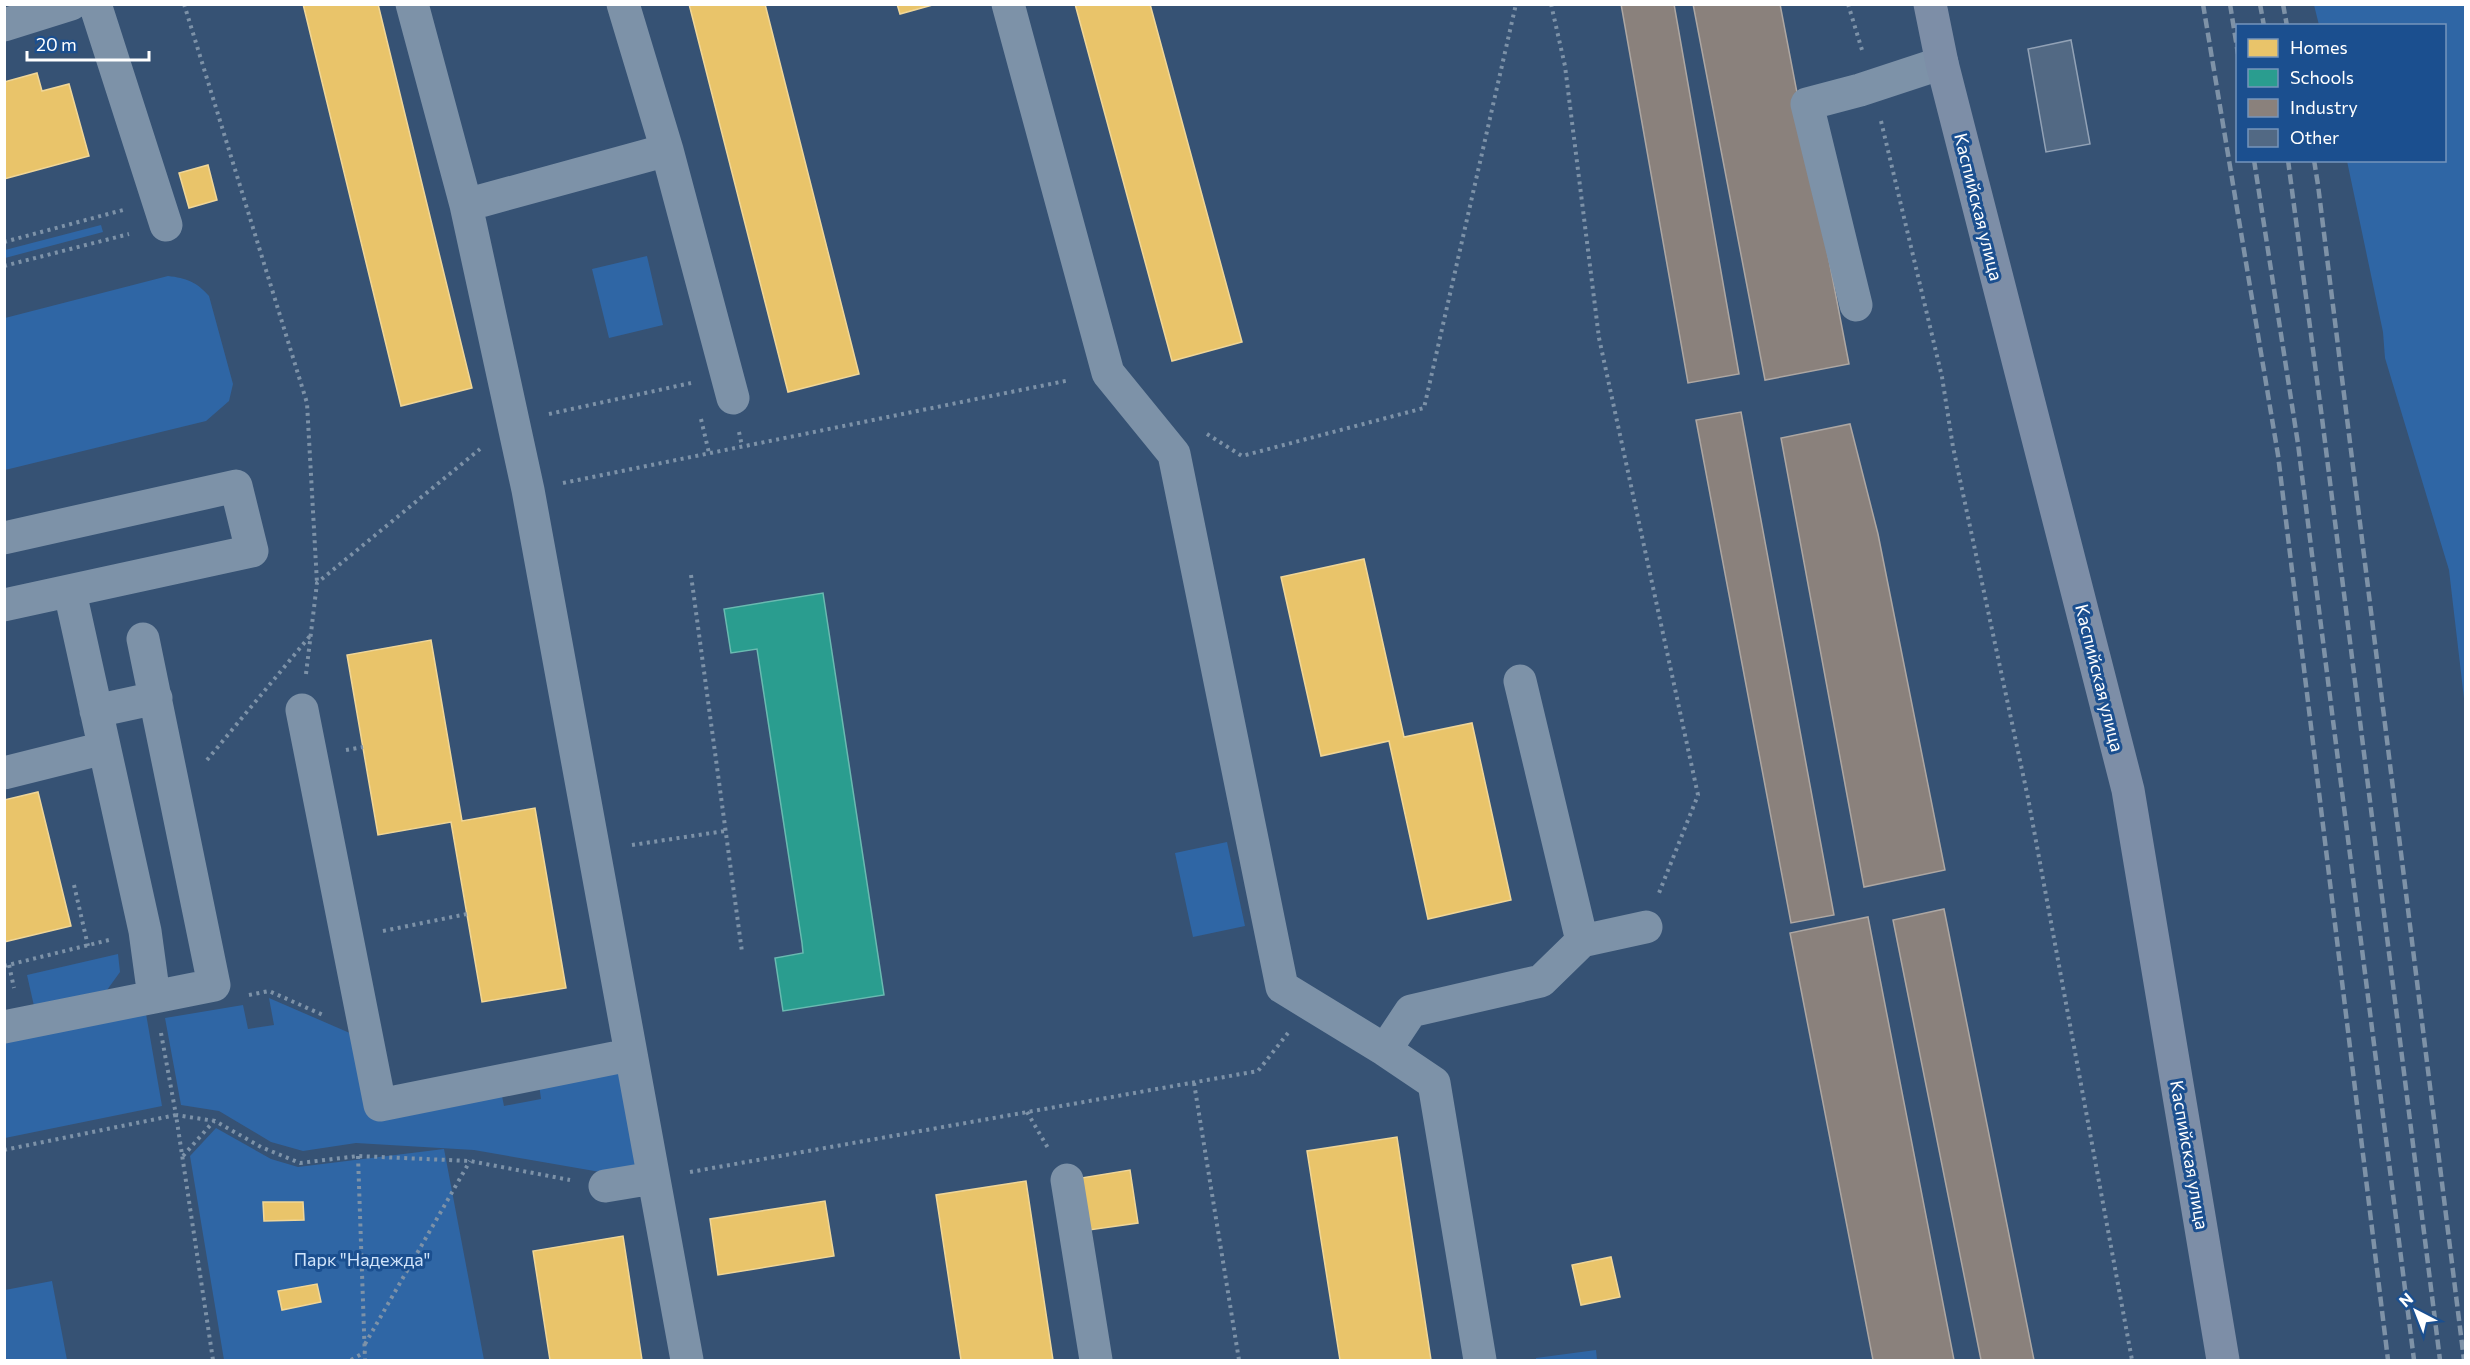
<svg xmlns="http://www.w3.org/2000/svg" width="2470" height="1365" viewBox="0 0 2470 1365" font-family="Commissioner,sans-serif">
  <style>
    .green { fill: #2f66a5 }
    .homes { fill: #e9c46a; stroke: #f0d697; stroke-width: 1.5 }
    .schools { fill: #2a9d8f; stroke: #6abab1; stroke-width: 1.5 }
    .industry { fill: #8a817c; stroke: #ada7a3; stroke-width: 1.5 }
    .building { fill: #526984; stroke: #92a2b6; stroke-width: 1.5 }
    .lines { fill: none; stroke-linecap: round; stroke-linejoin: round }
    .path { stroke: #7d92a8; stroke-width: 4; stroke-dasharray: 3 4.5; stroke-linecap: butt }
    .minor { stroke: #7d92a8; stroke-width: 33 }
    .major { stroke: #7d8ea7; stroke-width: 33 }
    .rail { stroke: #7e92a7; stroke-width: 4.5; stroke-dasharray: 10 4.5; stroke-linecap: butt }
    .labels { text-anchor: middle; stroke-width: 6; stroke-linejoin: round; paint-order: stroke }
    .street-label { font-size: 18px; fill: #fff; stroke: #1b4f8f }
    .park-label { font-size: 18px; fill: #cfe3fa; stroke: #1b4f8f }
  </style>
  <rect width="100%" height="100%" fill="#365274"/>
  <path class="green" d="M2314,5H2465V707L2449,570L2385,358L2383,332L2347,161L2444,160V26L2319,25Z
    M101,225L103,232L5,258V250Z
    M647,256L663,325L609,338L592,269Z
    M168,276C186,278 197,282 209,296L233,384L229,401L206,421L5,470V318Z
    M1227,842L1245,926L1193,937L1175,853Z
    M118,954L120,972L107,990L34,1006L27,975Z
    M269,998L359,1037L373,1115L501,1091L504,1106L541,1099L539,1084L611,1068L622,1074L640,1168L606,1173L474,1150L356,1143L303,1151L271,1142L219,1111L181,1105L165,1018L243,1005L248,1029L274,1025Z
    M145,1008L162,1106L5,1138L4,1039Z
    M216,1128L271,1159L298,1167L444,1149L484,1360H224L190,1156Z
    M52,1281L67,1360H5V1290Z
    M1596,1350L1597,1360H1536V1358Z"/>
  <path class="homes" d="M303,4H378L472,388L401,406Z
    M689,4H765L859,374L788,392Z
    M897,4H936L900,14Z
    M1075,4H1150L1242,342L1172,361Z
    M37,73L42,91L69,84L89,156L4,179V82Z
    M208,165L217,200L189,208L179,173Z
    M1364,559L1404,737L1472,723L1511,900L1428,919L1389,741L1321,756L1281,577Z
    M431,640L462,821L535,808L566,988L482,1002L451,822L378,835L347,655Z
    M38,792L71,926L4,942V800Z
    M1397,1137L1431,1360H1340L1307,1151Z
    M1130,1170L1138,1223L1089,1230L1081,1178Z
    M1026,1181L1053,1360H961L936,1195Z
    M825,1201L834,1256L718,1275L710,1219Z
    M263,1202H303L304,1220L264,1221Z
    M623,1236L642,1360H550L533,1251Z
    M1611,1257L1620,1297L1581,1305L1572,1265Z
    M317,1284L321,1302L282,1310L278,1291Z"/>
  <path class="schools" d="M823,593L884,995L783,1011L775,958L803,953L802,943L757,649L731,653L724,609Z"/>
  <path class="industry" d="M1621,4H1674L1739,374L1688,383Z
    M1693,4H1780L1849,364L1765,380Z
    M1741,412L1834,915L1791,923L1696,420Z
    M1850,424L1878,534L1945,870L1864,887L1781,438Z
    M1944,909L2034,1360H1981L1893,920Z
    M1868,917L1954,1360H1873L1790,933Z"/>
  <path class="building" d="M2071,40L2090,144L2046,152L2028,49Z"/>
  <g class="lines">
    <path class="path" d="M184,4L307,403L317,583
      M1551,4L1565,66L1599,338L1698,795L1659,893
      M1848,4L1862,50
      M1881,121L1942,377L1953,447L2028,798L2132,1360
      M4,242L123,210
      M4,266L129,234
      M549,414L691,383
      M701,419L709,453
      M739,432L742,446
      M1207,434L1242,456L1424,408L1516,4
      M563,483L1070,380
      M691,575L742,952
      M306,674L317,583L480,449
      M346,750L363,747
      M207,760L310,636
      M632,845L725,831
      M74,885L88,946
      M383,931L467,914
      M9,965L14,988
      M4,966L109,940
      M249,995L269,991L323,1015
      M161,1033L176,1115L215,1121L261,1147L300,1163L358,1156L470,1161L570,1180
      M1194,1083L1239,1360
      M1027,1112L1048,1148
      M4,1150L176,1115L213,1360
      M183,1156L214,1121
      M358,1156L365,1360
      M690,1172L1258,1071L1288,1033
      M365,1344L470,1161
      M351,1360L365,1352"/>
    <path class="minor" d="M95,4L166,225
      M412,4L466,205L528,490L687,1360
      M623,4L667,150L733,398
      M1008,4L1108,373L1174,454L1282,987L1385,1050L1434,1083L1480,1360
      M4,25L71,4
      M466,205L667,150
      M1856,305L1807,104L1860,90L1942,63
      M4,538L236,486L252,551L4,605
      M143,639L214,985L154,997
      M1520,681L1582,941
      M302,710L380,1105L629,1055
      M96,711L156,698
      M4,773L104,748
      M4,1027L154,997L145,931L70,592
      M1385,1050L1411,1011L1541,981L1582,941L1646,927
      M1067,1180L1096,1360
      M605,1186L653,1178"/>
    <path class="major" d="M1930,4L1942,63L2128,790L2223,1360"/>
    <path class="rail" d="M2203,4L2278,455L2388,1360
      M2230,4L2238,54
      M2260,4L2264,26
      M2283,4L2287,26
      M2254,160L2298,444L2414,1360
      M2288,160L2322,418L2440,1360
      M2314,160L2318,185L2464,1360"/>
  </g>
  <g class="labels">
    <g class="street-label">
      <text transform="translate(1978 207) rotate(76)" y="6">Каспийская улица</text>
      <text transform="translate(2099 678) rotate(76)" y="6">Каспийская улица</text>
      <text transform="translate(2189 1155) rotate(80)" y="6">Каспийская улица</text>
    </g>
    <g class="park-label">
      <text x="362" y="1266">Парк "Надежда"</text>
    </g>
  </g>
  <rect width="2470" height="1365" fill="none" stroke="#ffffff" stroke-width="12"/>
  <rect x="2236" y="24" width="210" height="138" fill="#1b4f8f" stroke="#7695bc" stroke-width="1.5"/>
  <rect x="2248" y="39" width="30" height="18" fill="#e9c46a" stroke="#7695bc" stroke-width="1.5"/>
  <text x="2290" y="54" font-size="18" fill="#ffffff">Homes</text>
  <rect x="2248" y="69" width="30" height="18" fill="#2a9d8f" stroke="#7695bc" stroke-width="1.5"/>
  <text x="2290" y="84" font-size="18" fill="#ffffff">Schools</text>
  <rect x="2248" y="99" width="30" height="18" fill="#8a817c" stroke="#7695bc" stroke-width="1.5"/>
  <text x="2290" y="114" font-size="18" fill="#ffffff">Industry</text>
  <rect x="2248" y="129" width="30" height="18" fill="#526984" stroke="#7695bc" stroke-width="1.5"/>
  <text x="2290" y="144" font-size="18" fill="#ffffff">Other</text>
  <g transform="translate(2416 1311) rotate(318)" stroke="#1b4f8f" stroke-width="4.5" paint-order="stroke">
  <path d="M0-4.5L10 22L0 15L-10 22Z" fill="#ffffff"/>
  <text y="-9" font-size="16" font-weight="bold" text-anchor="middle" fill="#ffffff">N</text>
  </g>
  <path d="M27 51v9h122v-9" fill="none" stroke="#ffffff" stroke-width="3"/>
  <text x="36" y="51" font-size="18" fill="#ffffff" stroke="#1b4f8f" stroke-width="4.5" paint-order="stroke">20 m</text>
</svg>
